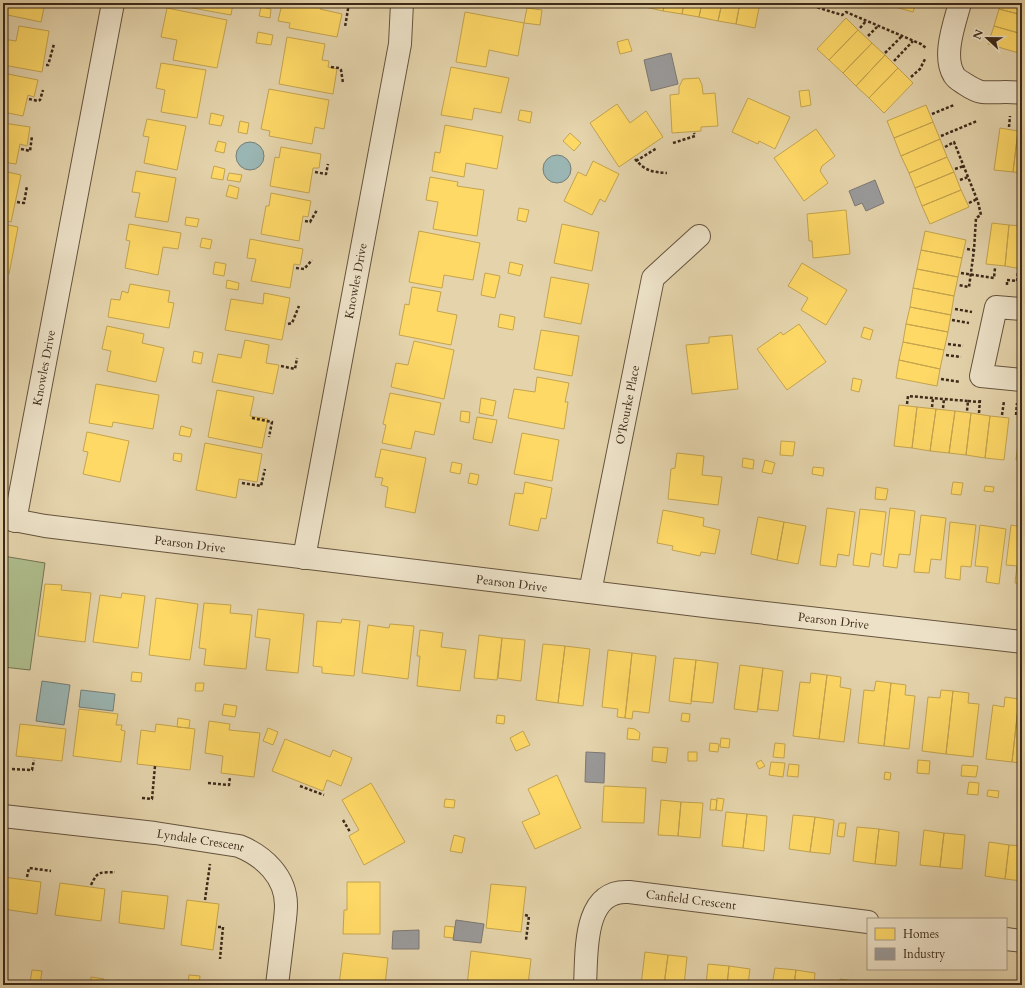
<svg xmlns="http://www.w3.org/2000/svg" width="1025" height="988" viewBox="0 0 1025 988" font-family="Cardo,serif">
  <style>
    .green { fill: #afbe8d; stroke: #767453 }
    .water { fill: #9ab6b4; stroke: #747e76 }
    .homes { fill: #ffd966; stroke: #c4a44f }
    .industry { fill: #999; stroke: #7d7873 }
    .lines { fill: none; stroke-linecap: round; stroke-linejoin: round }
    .minor-casing { stroke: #66543e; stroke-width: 24 }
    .path { stroke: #3c2a19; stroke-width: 2.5; stroke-dasharray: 3 2; stroke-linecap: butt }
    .minor { stroke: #ede2c8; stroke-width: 22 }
    .labels { text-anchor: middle; stroke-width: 4; stroke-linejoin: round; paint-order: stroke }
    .street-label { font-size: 12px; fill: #3c2a19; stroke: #ede2c8 }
  </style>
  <rect width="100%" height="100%" fill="#e4d3ab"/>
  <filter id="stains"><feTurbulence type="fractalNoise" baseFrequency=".005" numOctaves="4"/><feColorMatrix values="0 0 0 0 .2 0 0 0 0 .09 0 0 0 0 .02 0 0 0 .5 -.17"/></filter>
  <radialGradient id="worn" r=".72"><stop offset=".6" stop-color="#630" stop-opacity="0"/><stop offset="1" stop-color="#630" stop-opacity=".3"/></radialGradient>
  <path class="green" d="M3,556L45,563L30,670L3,667Z"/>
  <path class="water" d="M236 156a14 14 0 1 1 28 0a14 14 0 1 1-28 0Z
    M543 169a14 14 0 1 1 28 0a14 14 0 1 1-28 0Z
    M42,681L70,685L64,725L36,721Z
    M81,690L115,694L113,711L79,707Z"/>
  <path class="homes" d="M3,3H45L41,22L3,14Z
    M176,3H233L231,15L176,5Z
    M291,3H322L320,9L342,14L337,37L289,28L290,23L278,21L282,4L291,6Z
    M467,3H501V4L468,7Z
    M646,3H665L663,11L645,7Z
    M665,3H684L682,14L663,11Z
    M684,3H702L699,17L682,14Z
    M702,3H722L718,21L699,17Z
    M722,3H740L736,24L718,21Z
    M740,3H760L755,28L736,24Z
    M881,3H916L913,12Z
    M1000,3H1022V15L999,9Z
    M261,7L271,9L270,18L259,16Z
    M167,8L227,20L217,68L173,60L177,40L161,37Z
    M527,8L542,10L540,25L524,23Z
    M999,9L1022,15V34L994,26Z
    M465,12L524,23L518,56L489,50L486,67L456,62Z
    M846,18L858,30L829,60L817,49Z
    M19,26L49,31L42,72L3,65V39L16,41Z
    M994,26L1022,34V54L988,44Z
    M858,30L872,43L843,73L829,60Z
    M258,32L273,35L271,45L256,43Z
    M287,37L325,44L322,60L329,61L328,67L337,69L333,94L279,84Z
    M628,39L632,51L620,54L617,42Z
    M872,43L885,55L856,86L843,73Z
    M885,55L898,68L869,98L856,86Z
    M161,63L206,70L197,118L161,112L165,90L156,88Z
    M451,67L509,78L501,113L474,108L472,120L441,115Z
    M898,68L913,83L884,113L869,98Z
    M3,73L38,80L34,97L28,95L23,116L3,112Z
    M699,78L702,85L703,94L715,93L718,126L701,127V131L672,133L670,95L679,94V87L683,79Z
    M269,89L329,100L324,129L315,127L312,144L269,136L270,131L261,129Z
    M809,90L811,105L801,107L799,91Z
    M748,98L790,117L775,149L759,141L758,144L732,132Z
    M617,104L630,123L646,111L663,137L619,167L590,123Z
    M926,105L933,122L894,138L887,121Z
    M520,110L532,112L530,123L518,120Z
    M211,113L224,116L221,126L209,124Z
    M147,119L186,126L177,170L144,163L149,137L143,136Z
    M240,121L249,123L247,134L238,132Z
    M933,122L940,139L901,156L894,138Z
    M3,123L30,127L27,146L20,144L16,164L3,162Z
    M445,125L503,136L497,169L466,163L464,177L432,171L435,152L440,153Z
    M1000,128L1018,131L1013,172L994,170Z
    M816,129L835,156L822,166L820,171L828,183L804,201L774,158Z
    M1018,131H1022V173L1013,172Z
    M570,133L581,143L574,151L563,141Z
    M940,139L947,157L909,173L901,156Z
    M218,141L226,143L224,153L215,151Z
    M281,147L321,154L319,168H313L309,193L270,186L275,157L279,158Z
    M947,157L954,172L915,188L909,173Z
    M593,161L619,174L605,202L600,199L592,215L564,201L578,172L586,176Z
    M214,166L225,169L223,180L211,178Z
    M3,171L21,175L11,222L3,220Z
    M136,171L176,178L168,222L135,217L140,193L132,192Z
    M954,172L961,190L922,206L915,188Z
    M229,173L242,175L240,182L227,180Z
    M430,177L458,182L457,186L484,190L477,236L433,229L438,202L426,200Z
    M229,185L239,188L237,199L226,196Z
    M961,190L969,207L930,224L922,206Z
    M271,193L311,201L308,217L303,216L299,241L261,234L266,206H269Z
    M519,208L529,210L526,222L517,220Z
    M846,210L850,254L813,258L812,241H809L807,214Z
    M186,217L199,219L197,227L185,225Z
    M992,223L1009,225L1005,266L986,264Z
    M3,224L18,227L9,274L3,273Z
    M129,224L181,233L178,249L163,247L158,275L125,268L130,241L126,240Z
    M562,224L599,232L592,271L554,263Z
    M1009,225L1022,226V269L1005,266Z
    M419,231L480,243L473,280L444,275L442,288L409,282Z
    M925,231L966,240L962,258L921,250Z
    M202,238L212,240L210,249L200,247Z
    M250,239L303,249L300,265L294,264L290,288L251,281L256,259L247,258Z
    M921,250L962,258L958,277L917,269Z
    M215,262L226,264L224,276L213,274Z
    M510,262L523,265L520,276L508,273Z
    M802,263L847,290L826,325L801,310L808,298L788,286Z
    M917,269L958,277L954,296L913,288Z
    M485,273L500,276L495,298L481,295Z
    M551,277L589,284L581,324L544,317Z
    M227,280L239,283L238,290L226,288Z
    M130,284L170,291L168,302L174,303L169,328L108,317L111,299L120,300L122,291L128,293Z
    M412,287L441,292L437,311L457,315L451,345L399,335L405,304L409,305Z
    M913,288L954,296L951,315L910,307Z
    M264,293L290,298L282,340L225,330L231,299L263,304Z
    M910,307L951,315L948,332L906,324Z
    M500,314L515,317L513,330L498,327Z
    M799,324L826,362L787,390L757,349L781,332L783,335Z
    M906,324L948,332L944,350L903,342Z
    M107,326L144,334L142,343L164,348L156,382L107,371L111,351L102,349Z
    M864,327L873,330L870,340L861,337Z
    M541,330L579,336L572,376L534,369Z
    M732,335L738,389L692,394L686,345L709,343V337Z
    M245,340L269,345L266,363L279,365L273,394L212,382L218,354L241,358Z
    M414,341L454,350L444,399L391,387L396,363L408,365Z
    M903,342L944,350L940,369L899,360Z
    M194,351L203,353L201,364L192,362Z
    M899,360L940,369L937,386L896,378Z
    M537,377L569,383L565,402H568L564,429L508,418L514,389L535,392Z
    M853,378L862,380L859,392L851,390Z
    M96,384L159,395L153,429L113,422L112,427L89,423Z
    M217,390L254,397L250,416L268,419L262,448L208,437Z
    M390,393L441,403L434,435L415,431L411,449L382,443L386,425L383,424Z
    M481,398L496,401L493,416L479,413Z
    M899,405L917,407L912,448L894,446Z
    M917,407L936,409L930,451L912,448Z
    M936,409L955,411L949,453L930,451Z
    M461,411L470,412L469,423L460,421Z
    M955,411L971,413L966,455L949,453Z
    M971,413L990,416L985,458L966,455Z
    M990,416L1009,418L1004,460L985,458Z
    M477,417L497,420L492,443L473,439Z
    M1021,418L1022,419V461L1016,460Z
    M181,426L192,429L190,437L179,435Z
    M87,432L129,441L120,482L83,474L88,452L83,451Z
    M522,433L559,440L552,481L514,474Z
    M781,441L795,442L793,456L780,455Z
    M205,443L262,454L257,482L239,479L236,498L196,490Z
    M381,449L426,458L415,513L385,507L388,487L381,485L383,478L375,477Z
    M174,453L182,454L181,462L173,460Z
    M677,453L704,456L702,475L722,477L718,505L668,499L671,469L675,468Z
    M743,458L754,460L753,469L742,467Z
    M765,460L775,463L772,474L762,472Z
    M452,462L462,464L460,474L450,472Z
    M813,467L824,468L823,476L812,474Z
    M470,473L479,475L477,485L468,483Z
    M525,482L552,488L546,519L541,518L538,531L509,525L515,493L523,494Z
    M953,482L963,483L961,495L951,494Z
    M985,486L994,487L993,492L984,491Z
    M876,487L888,489L886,500L875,499Z
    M827,508L855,512L849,556L838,554L836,567L820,565Z
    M890,508L915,511L910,555L899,554L897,568L883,566Z
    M860,509L886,512L881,555L871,553L869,567L853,565Z
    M663,510L704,518L703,526L720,530L715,554L701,552L700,556L672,550L673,546L657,543Z
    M921,515L946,518L941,560L931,559L929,573L914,572Z
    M758,517L784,522L777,560L751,554Z
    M784,522L806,526L798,564L777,560Z
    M950,522L976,525L971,567L961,566L960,580L945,578Z
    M980,525L1006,529L999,584L986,582L988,567L975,566Z
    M1011,525L1022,527V584L1015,583L1017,566L1006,565Z
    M45,584L62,585L61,590L91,593L85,642L38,636Z
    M122,593L145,596L138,648L93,642L100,595L121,598Z
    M156,598L198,604L190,660L149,655Z
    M204,603L231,605L230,613L252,615L246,669L204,665L206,649L199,648Z
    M258,609L304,614L298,673L266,670L270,639L255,637Z
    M342,619L360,621L354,676L322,673V667L313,666L317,621L341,623Z
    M390,624L414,626L408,679L362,673L368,625L389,628Z
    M420,630L443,633L441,647L466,650L460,691L417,686L420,656H417Z
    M479,635L502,638L497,680L474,678Z
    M502,638L525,640L521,681L498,678Z
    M543,644L565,646L558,703L536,700Z
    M565,646L590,649L583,706L558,703Z
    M608,650L632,653L625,718L617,717L618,709L602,707Z
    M632,653L656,656L649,713L633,711L632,719L625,718Z
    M674,658L696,660L691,704L669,701Z
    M696,660L718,663L713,703L691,701Z
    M740,665L763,668L757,712L734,709Z
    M763,668L783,671L778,711L758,709Z
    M132,672L142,673L141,682L131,681Z
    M811,673L827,675L819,739L793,736L800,682L810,683Z
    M827,675L841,677L840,687L851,689L844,742L819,739Z
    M876,681L891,683L884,746L858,743L864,690L874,691Z
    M196,683H204L203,691H195Z
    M891,683L906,685L905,695L915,696L909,749L884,746Z
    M941,690L953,691L946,754L922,751L928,697L940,698Z
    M953,691L969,693L968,703L979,704L973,757L946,754Z
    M1005,697L1019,699L1012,762L986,759L993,705L1004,707Z
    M1019,699H1022V763L1012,762Z
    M224,704L237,706L235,717L222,715Z
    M79,709L118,714L116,725H122L121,730L125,731L121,762L73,756Z
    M682,713L690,714L689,722L681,721Z
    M497,715L505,716L504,724L496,723Z
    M178,718L190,720L189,728L177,727Z
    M209,721L230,724L229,730L260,733L254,777L221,773L223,756L205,753Z
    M20,724L66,729L62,761L16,756Z
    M156,724L195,729L190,770L137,764L141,730L155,732Z
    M268,728L278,732L273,745L263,741Z
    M628,728L635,729L640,733L639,740L627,739Z
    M523,731L530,745L516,751L510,738Z
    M721,738L730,739L729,748L720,747Z
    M285,739L330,757L333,750L352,758L341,786L327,780L323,791L272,771Z
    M710,743L719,744L718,752L709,751Z
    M775,743L785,744L784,758L773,757Z
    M653,747L668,748L666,763L652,761Z
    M688,752H697V761H688Z
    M761,760L765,766L759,769L756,763Z
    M918,760L930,761L929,774L917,773Z
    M771,762L785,763L783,777L769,775Z
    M789,764L799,765L798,777L787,776Z
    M962,765L978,766L976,777L961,776Z
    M885,772L891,773L890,780L884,779Z
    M557,775L581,828L535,849L522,822L540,814L528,789Z
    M969,782L979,783L978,795L967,794Z
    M371,783L405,842L364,865L349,836L359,830L342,800Z
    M604,786L646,788L644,823L602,822Z
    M988,790L999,791L998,798L987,796Z
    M717,798L724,799L722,811L716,810Z
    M445,799L455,800L454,808L444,807Z
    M711,799L717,800L716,810H710Z
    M661,800L681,802L678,836L658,835Z
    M681,802L703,803L700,838L678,836Z
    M726,812L747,814L743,848L722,846Z
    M747,814L767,816L764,851L743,848Z
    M793,815L815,817L810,852L789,849Z
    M815,817L834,820L830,854L810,852Z
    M839,823H846L844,837L837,836Z
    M857,827L879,829L875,864L853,861Z
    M879,829L899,832L896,866L875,864Z
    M924,830L944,833L940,867L920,865Z
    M944,833L965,835L962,869L940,867Z
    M454,835L465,838L462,853L450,851Z
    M989,842L1009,845L1005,879L985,876Z
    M1009,845L1022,846V881L1005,879Z
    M3,877L41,882L37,914L3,909Z
    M347,882H380V934H343L344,910H347Z
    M60,883L105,889L101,921L55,915Z
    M491,884L526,887L521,932L486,928Z
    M122,891L168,896L164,929L119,923Z
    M187,900L219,904L213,950L181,945Z
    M445,926L455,927L454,938L444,937Z
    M471,951L531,959L528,985H467Z
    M645,952L668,955L664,985H641Z
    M343,953L388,958L385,985H339Z
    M668,955L687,957L684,985H664Z
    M708,964L729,966L727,985H706Z
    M729,966L750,969L748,985H727Z
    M775,968L796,970L794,985H772Z
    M32,970L42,971L40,985L30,983Z
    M796,970L815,973L814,985H794Z
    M189,975L200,976L199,985H188Z
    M91,977L104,979L103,985H90Z
    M840,979L861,982L860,985H839Z
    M117,980L136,982L135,985H117Z
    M861,982L881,984V985H860Z"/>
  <path class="industry" d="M671,53L678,84L651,91L644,60Z
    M875,180L884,203L866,211L862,203L855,206L849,191Z
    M586,752L605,753L604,783L585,782Z
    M456,920L484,924L481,943L453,940Z
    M419,930V949H392L393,931Z"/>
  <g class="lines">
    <defs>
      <g id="minor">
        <path d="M960,3C955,22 942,56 954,75C956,79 962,82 965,84C971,88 976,91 982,92C995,93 1009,91 1022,93"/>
        <path d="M1022,309L996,307L981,376L1022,380"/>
        <path id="s1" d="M3,518L45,526C370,567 696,606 1022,642"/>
        <path id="s2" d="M15,521L113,3"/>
        <path id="s3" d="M304,558L400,44L402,3"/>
        <path id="s4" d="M590,592L653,278L699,236"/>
        <path id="s5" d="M3,816L155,833L239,846C264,856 286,877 286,905C286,915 284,926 283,936C281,952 279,969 277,985"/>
        <path d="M1006,939L1022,941"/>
        <path id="s6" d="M585,985C587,954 582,889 629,892L868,922"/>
      </g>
    </defs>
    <use href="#minor" class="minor-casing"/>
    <path class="path" d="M329,3L346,6L348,9L345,27
      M803,3L842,15L846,12L921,44L926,48
      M921,3L935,7
      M860,28L866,21
      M868,36L878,26
      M885,53L902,36
      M894,61L913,41
      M46,65H48L49,62L54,44
      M331,67L339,68L341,70L343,83
      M911,77L920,69L925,59
      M29,99L38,101L40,100L43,90
      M932,114L954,105
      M1009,127L1010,116
      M941,136L977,121
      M673,143L695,136L694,133
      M945,147L954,142L978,202L981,215L976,218L974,250L969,287L958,285
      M21,149L30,151L32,136
      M635,159C645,171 652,172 667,173
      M636,161L657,148
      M955,169L964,166
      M315,172L326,174L328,164
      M960,180L968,177
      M17,202L24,203L27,186
      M969,203L977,199
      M305,221L310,222L317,210
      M967,249L974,250
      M296,268L304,269L312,260
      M961,273L994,278L995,268
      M1007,285V280L1017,281L1018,271
      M955,309L972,312
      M952,320L969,323
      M288,324L292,323L299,306
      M948,344L963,346
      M946,355L961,357
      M281,366L295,369L297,358
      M941,379L960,382
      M968,401L980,402
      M907,404L908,396L968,401L967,411
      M932,407L933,398
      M943,408L944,399
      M979,413L980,399
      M1002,415L1004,401
      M1016,415L1017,403
      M252,418L272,422L269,437
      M242,483L261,486L265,469
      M12,769L32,770L34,760
      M208,783L229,785L230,777
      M300,786L324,795
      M142,798L152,799L155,766
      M343,820L350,832
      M27,877L29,868L51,871
      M91,885C98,870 100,873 115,872
      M205,900L210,864
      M525,915L529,916L526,940
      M218,927H223L220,959"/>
    <use href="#minor" class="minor"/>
  </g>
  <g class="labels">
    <g class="street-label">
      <text dy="4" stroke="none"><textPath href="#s3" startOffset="282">Knowles Drive</textPath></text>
      <text dy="4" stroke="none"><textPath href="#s2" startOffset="156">Knowles Drive</textPath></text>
      <text dy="4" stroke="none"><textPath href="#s4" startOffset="191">O'Rourke Place</textPath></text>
      <text dy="4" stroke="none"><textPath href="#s1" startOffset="189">Pearson Drive</textPath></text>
      <text dy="4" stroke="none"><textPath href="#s1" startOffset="513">Pearson Drive</textPath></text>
      <text dy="4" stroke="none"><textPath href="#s1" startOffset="837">Pearson Drive</textPath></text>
      <text dy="4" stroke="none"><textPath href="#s5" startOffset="199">Lyndale Crescent</textPath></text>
      <text dy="4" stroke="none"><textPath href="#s6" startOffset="179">Canfield Crescent</textPath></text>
    </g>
  </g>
  <rect width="1025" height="988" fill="none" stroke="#e4d3ab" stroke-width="16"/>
  <rect x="4" y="4" width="1017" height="980" fill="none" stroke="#3c2a19" stroke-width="2"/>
  <rect x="8" y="8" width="1009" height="972" fill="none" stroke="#3c2a19"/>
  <rect x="867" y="918" width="140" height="52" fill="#ede2c8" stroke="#a69882"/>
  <rect x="875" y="928" width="20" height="12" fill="#ffd966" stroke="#a69882"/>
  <text x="903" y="938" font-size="12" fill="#3c2a19">Homes</text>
  <rect x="875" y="948" width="20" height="12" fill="#999999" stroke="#a69882"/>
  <text x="903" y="958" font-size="12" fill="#3c2a19">Industry</text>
  <g transform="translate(987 38) rotate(292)" stroke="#ede2c8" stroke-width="3" paint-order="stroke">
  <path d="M0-3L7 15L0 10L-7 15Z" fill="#3c2a19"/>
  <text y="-6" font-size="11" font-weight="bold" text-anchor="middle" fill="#3c2a19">N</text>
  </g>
  <rect width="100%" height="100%" filter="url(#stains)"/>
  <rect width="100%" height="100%" fill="url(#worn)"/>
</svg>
